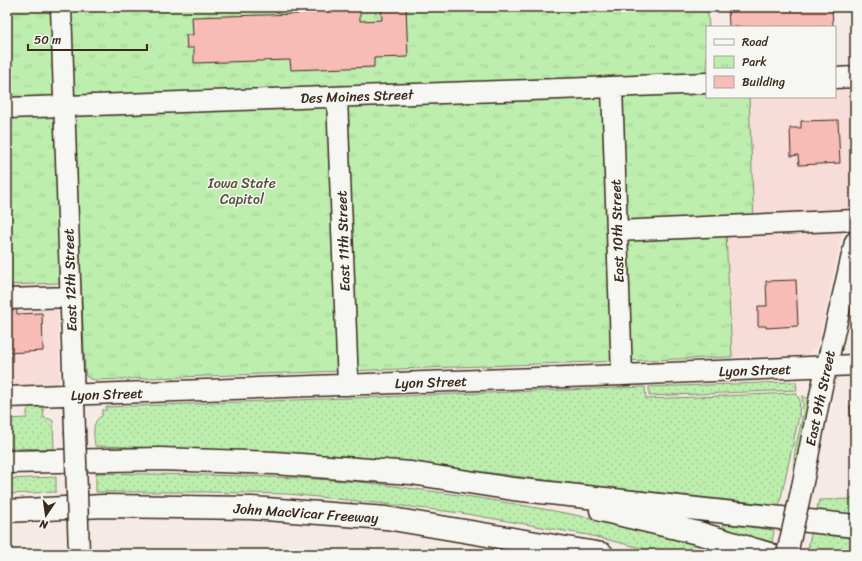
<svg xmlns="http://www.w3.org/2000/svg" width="862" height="561" viewBox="0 0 862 561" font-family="Sriracha,sans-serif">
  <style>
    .built { fill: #f7dcd8 }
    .grass { fill: url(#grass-dots); stroke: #7c8c66 }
    .park { fill: url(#park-tufts); stroke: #7c8c66 }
    .building { fill: #f8bcb6; stroke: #3b2a1e }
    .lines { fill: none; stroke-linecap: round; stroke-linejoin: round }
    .minor-casing { stroke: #3b2a1e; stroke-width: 23 }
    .highway-casing { stroke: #3b2a1e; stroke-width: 25 }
    .minor { stroke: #f6f6f2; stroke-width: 20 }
    .highway { stroke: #f6f6f2; stroke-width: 22 }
    .minor-bridge-casing { stroke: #3b2a1e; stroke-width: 23; stroke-linecap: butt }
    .minor-bridge { stroke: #f6f6f2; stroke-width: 20 }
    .labels { text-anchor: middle; stroke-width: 3; stroke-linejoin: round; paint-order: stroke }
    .street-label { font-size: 14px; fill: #3b2a1e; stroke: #f6f6f2 }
    .park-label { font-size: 14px; fill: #55513b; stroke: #f6f6f2 }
  </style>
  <defs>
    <pattern id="grass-dots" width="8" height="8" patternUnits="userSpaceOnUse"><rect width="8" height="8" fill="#bdeeae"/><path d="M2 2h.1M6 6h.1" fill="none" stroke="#a3cc95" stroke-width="1.8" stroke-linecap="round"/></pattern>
    <pattern id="park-tufts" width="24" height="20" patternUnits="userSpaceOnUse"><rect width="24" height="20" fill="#bdeeae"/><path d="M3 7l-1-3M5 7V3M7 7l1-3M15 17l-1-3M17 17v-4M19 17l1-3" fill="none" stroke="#a3cc95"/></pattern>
  </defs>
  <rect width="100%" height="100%" fill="#f6eae6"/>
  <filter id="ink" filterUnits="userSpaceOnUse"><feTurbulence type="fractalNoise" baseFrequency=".025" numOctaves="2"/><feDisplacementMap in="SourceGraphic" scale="8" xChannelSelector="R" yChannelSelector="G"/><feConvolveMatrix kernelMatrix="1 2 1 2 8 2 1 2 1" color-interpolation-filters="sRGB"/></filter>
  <g filter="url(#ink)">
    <path class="built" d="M855,90V175L820,335L816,347L808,354L802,355L732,357L726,233L754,221L749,97H835V91Z
      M56,283L60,379L55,384L50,385L7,387V285Z"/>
    <path class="grass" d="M791,382H796L797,390L649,396V387Z
      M645,387L646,399L796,393L800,400L799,416L778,511L462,469L346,456L235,450L95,446C94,435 91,421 102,416V410H106V407Z
      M802,396L807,398V412L806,421L796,465H794C793,442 807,419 802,396Z
      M30,407H43L44,418L50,419L53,421L54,449L7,448V419L27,418V411Z
      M96,473C188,475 279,475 371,483C396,486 421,490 445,493C543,507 640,526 734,554H666L588,535L461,513L377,503L288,494L206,492H96Z
      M56,477V492L7,494V479Z
      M855,499V518L816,513L819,500Z
      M724,524L774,530L772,542L722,529Z
      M811,533L855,538V554H807Z"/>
    <path class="park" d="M7,7H707L709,27H707V97H749L754,222L726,233L732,357L97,380L90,379L86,376L85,370L81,282L7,285Z"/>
    <path class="building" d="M298,7H360V21L382,20L381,7H406L408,57L374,58V67L291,70L290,60L194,63V48H187L186,35H193L192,17L298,14Z
      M728,7H832L833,27H729Z
      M838,120L840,163L799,165L798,155L791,156L790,128H801V121Z
      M796,280L798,326L766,328V326H758V306H767L766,281Z
      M16,301L17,314L42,313L43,351L7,353V302Z
      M855,405V438H852L850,406Z"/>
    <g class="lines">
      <defs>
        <path id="minor" d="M61,7L75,431
          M835,78L855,77
          M612,87L622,375
          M337,97L348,385
          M7,108L587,88L707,83
          M617,231L855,220
          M7,299L71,297
          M7,397L622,375L855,365
          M802,487L821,391L855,242"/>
        <path id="highway" d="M7,462L160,459L274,463L411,473L513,489L855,526
          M601,510L702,534L769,554
          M7,511L103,506L252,508L386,518L602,554"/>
      </defs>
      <use href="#minor" class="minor-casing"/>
      <use href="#highway" class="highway-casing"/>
      <use href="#minor" class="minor"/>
      <use href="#highway" class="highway"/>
      <defs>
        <path id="minor-bridge" d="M75,431L79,554
          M787,554L802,487"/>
      </defs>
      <use href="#minor-bridge" class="minor-bridge-casing"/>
      <use href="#minor-bridge" class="minor-bridge"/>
    </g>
  </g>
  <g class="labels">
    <g class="street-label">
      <text transform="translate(357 96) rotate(-2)" y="5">Des Moines Street</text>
      <text transform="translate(617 231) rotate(-92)" y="5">East 10th Street</text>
      <text transform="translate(343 241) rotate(-92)" y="5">East 11th Street</text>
      <text transform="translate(70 280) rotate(-92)" y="5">East 12th Street</text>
      <text transform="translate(755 370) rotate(-2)" y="5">Lyon Street</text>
      <text transform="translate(431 382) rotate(-2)" y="5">Lyon Street</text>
      <text transform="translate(107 394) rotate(-2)" y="5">Lyon Street</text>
      <text transform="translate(820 398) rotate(-78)" y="5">East 9th Street</text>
      <text transform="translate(306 513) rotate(4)" y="5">John MacVicar Freeway</text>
    </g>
    <g class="park-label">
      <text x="242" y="188">Iowa State<tspan x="242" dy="16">Capitol</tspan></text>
    </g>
  </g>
  <rect width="862" height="561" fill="none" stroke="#f6f6f2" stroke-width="24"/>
  <rect x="12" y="12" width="838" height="537" fill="none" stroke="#3b2a1e" stroke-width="1.5" filter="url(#ink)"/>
  <rect x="706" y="26" width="130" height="72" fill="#f6f6f2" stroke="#aba49d"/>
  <rect x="714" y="39" width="20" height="6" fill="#f6f6f2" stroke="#aba49d"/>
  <text x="742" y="46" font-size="12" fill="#3b2a1e">Road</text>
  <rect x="714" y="56" width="20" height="12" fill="url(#park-tufts)" stroke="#aba49d"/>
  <text x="742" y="66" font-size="12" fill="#3b2a1e">Park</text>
  <rect x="714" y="76" width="20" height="12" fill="#f8bcb6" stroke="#aba49d"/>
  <text x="742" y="86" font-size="12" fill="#3b2a1e">Building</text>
  <g transform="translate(46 515) rotate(193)" stroke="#f6f6f2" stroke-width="3" paint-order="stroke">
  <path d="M0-3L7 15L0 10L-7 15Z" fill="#3b2a1e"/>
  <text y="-6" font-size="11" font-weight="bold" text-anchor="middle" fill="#3b2a1e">N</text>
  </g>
  <path d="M28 44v6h119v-6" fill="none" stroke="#3b2a1e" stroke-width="2"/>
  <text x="34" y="44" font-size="12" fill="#3b2a1e" stroke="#f6f6f2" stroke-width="3" paint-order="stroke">50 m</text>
</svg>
